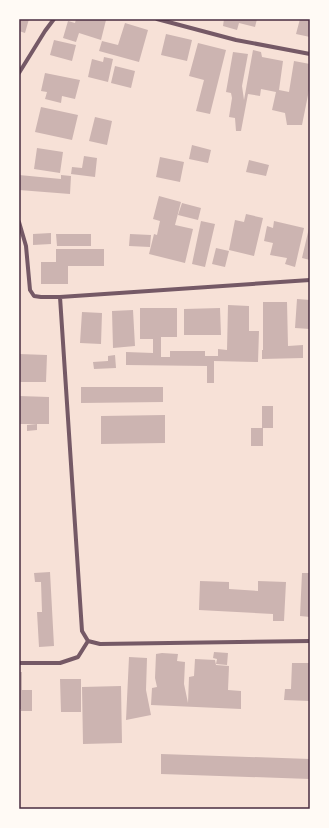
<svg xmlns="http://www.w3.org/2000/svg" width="329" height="828" viewBox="0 0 329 828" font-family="'Golos Text',sans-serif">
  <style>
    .building { fill: #ccb4b1 }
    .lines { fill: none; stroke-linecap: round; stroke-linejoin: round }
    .minor { stroke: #755966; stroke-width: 4 }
    .neatline { fill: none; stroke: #4a2c40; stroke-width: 1.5 }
  </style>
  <rect width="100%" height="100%" fill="#f7e1d7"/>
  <path class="building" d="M19,19H29L25,33L19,31Z
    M76,19L106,20L101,40L79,33L76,42L63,38L68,21L75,23Z
    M224,19H257L255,27L239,23L237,30L223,26Z
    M300,19H310V37L296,34Z
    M125,23L148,30L139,62L99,51L102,41L118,45Z
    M166,34L192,40L187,61L161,55Z
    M54,40L76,45L72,61L50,55Z
    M198,43L226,50L210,114L196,111L204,80L189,76Z
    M253,50L261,52L262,57L283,61L279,90L289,92L294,61L310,64V85L302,125H287L285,113L272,110L276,92L261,89L260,96L248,94L241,131H236L235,118L229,117L232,98L231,93L226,92L233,52L248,54L242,86L244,100Z
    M104,57L113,59L108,82L88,77L92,59L103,62Z
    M115,66L135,71L131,88L111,83Z
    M45,73L80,80L75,99L62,96L61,103L45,99L47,92L41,91Z
    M41,107L78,115L72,140L35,132Z
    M95,117L112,121L107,145L89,141Z
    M192,145L211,150L208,163L189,159Z
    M37,148L63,152L60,173L34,169Z
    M84,156L97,158L95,177L71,174L72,167L82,168Z
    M160,157L184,162L180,182L156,177Z
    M249,160L269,165L266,176L246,172Z
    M19,175L61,179V175L71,176L70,194L19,190Z
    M159,196L181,202L175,225L193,229L185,263L149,254L154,234L157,235L160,221L153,219Z
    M182,203L201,208L198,220L178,215Z
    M246,214L263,218L254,256L229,250L235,220L244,222Z
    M201,221L215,224L205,267L192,264Z
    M274,221L304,228L295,267L285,264L287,258L270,255L273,243L264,241L267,226L273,228Z
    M309,228L310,229V260L302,258Z
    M51,233V244L33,245V234Z
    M56,234H91V246H57Z
    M130,234L151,235L150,247L129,246Z
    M216,248L229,251L225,267L212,264Z
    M56,249H104V266H68V284H41V262H56Z
    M297,299L310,300V329L295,328Z
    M263,302H287L288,346L303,345V358L262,359V350H263Z
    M228,305L249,306V331H259L258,362L214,361V383H207V366L126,365V352L153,353V339H140V308H177V337H161V357H170V351H205V356H218V349L227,350Z
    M220,308L221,335H184V309Z
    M133,310L135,346L113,348L112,311Z
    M82,312L102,313L101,344L80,343Z
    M19,354L47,355L46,382H19Z
    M115,355L116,368L94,369L93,362L108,361V356Z
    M81,387H163V402L81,403Z
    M19,396L49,397V424H19Z
    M262,406H273V428H262Z
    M165,415V443L101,444V416Z
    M37,424V430L27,431V425Z
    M251,428H263V446H251Z
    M50,572L54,646L39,647L37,612H42L41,582H35L34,573Z
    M302,573H310V617L300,616Z
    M200,581L229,582V589L258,591V581L286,582L284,621H273V614L199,610Z
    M214,652L228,653L227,665L216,664L217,659L213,658Z
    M162,653L178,654L177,661L185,662L184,684L188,703L189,677L194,676L195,659L215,660L216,665L229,666L228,690L241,691V709L151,705L152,688L157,687L155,678L156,654Z
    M129,657L147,658L146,690L151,715L126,720Z
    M292,663H310V701L284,700L285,689H291Z
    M19,672H22V690H32V711H21V709H19Z
    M60,679H81V712H61Z
    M121,686L122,743L83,744L82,687Z
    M161,754L310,759V779L161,774Z"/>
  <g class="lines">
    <path class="minor" d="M157,19L236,40L310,54
      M19,73L45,31L54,19
      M19,222L26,246L30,290L34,296L41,297H60L82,631L88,641
      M60,297L310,280
      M88,641L100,644L310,641
      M19,663H60L78,657L88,641"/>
  </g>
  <rect width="329" height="828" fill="none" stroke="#fffaf5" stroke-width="40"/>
  <rect x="20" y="20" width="289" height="788" class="neatline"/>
</svg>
